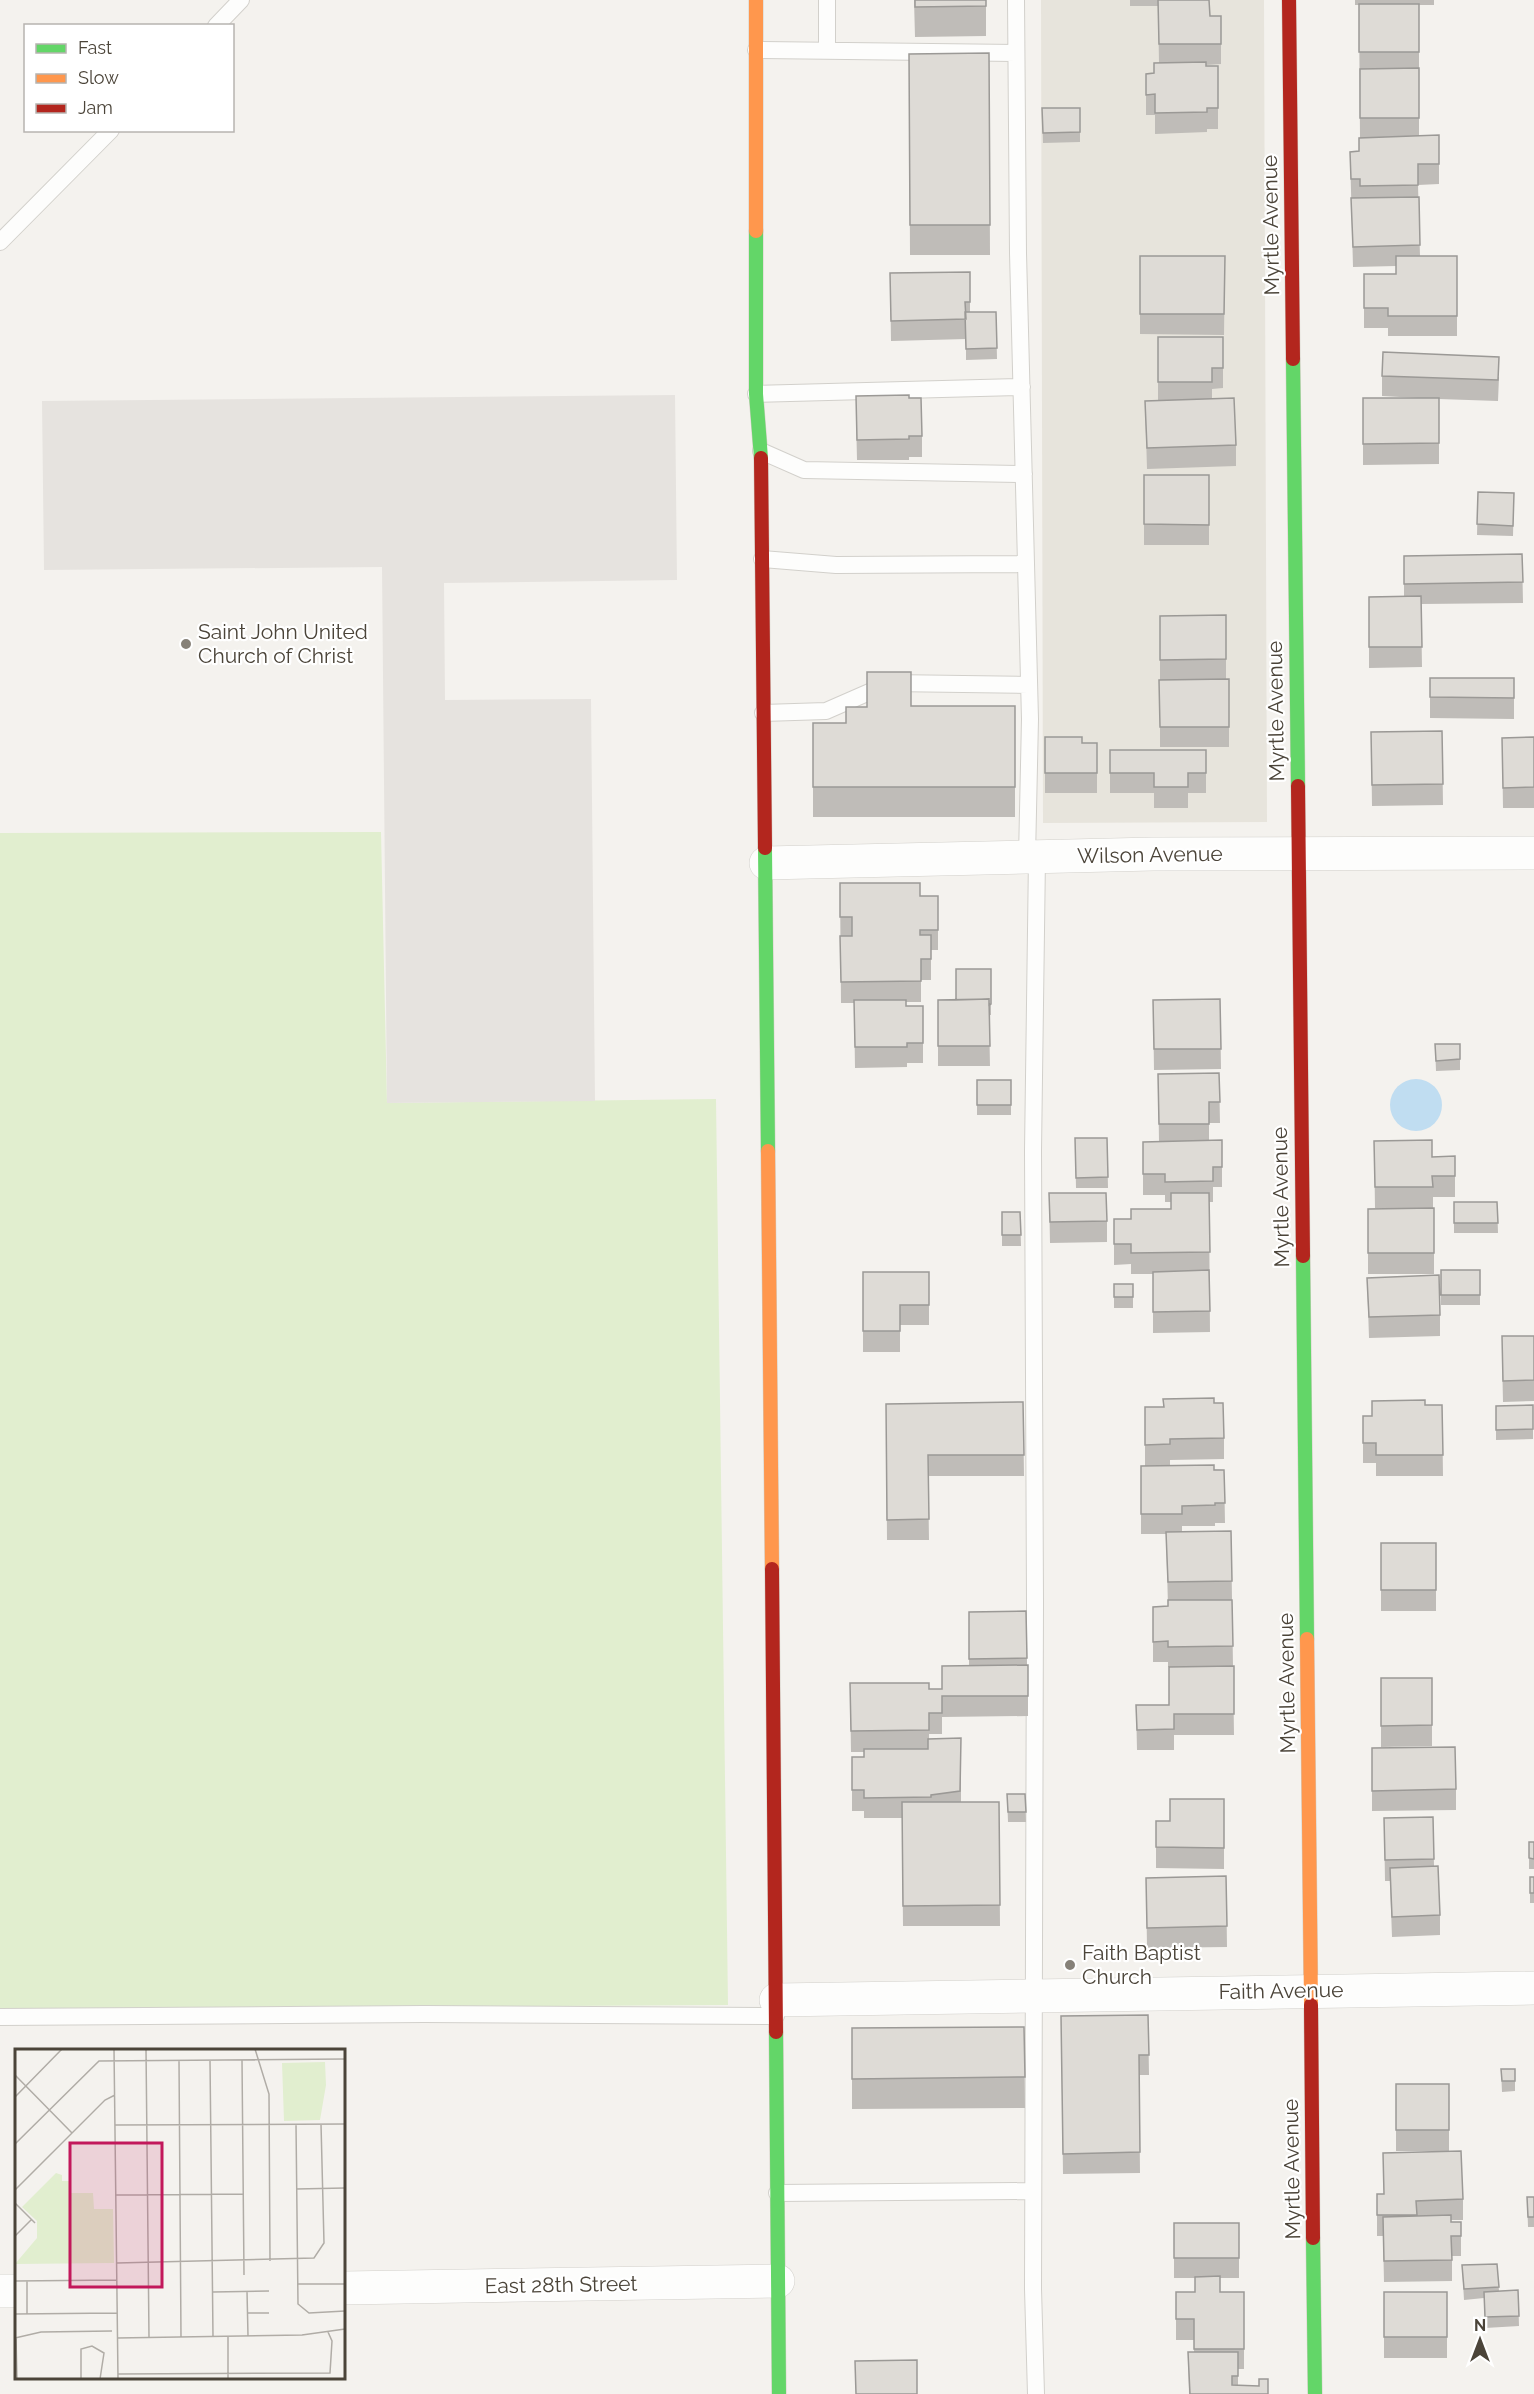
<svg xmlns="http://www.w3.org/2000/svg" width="1534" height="2394" viewBox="0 0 1534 2394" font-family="Raleway,sans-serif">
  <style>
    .residential { fill: #e7e4dc }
    .green { fill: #e1eecf }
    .parking { fill: #e6e3df }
    .water { fill: #c0ddf1 }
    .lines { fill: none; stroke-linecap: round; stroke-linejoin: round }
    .lane-casing { stroke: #d2d0cb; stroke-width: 18 }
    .street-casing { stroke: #d2d0cb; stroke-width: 34 }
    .fast-casing { stroke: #d3cfc5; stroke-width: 15 }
    .slow-casing { stroke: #d3cfc5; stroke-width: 15 }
    .jam-casing { stroke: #d3cfc5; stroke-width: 15 }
    .lane { stroke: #fdfdfc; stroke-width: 16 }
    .street { stroke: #fdfdfc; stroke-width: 33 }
    .fast { stroke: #63d668; stroke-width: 14 }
    .slow { stroke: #ff974d; stroke-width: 14 }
    .jam { stroke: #b3261e; stroke-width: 14 }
    .wall { fill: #bfbcb8 }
    .building { fill: #dedbd6; stroke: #9b9996; stroke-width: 1.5 }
    .poi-dot { fill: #868178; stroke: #fff; stroke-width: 2 }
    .labels { text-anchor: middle; stroke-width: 4.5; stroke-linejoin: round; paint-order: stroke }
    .street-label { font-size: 21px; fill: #4b4439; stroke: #fff }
    .poi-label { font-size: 21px; fill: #4b4439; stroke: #fff; text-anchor: start }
    .inset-road { fill: none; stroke: #b0aca6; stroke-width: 1.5 }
    .view { fill: #c2185b; fill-opacity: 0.15; stroke: #c2185b; stroke-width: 3 }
    .inset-edge { fill: none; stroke: #4b4439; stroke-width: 3 }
  </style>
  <rect width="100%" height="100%" fill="#f4f2ee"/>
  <path class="residential" d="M1041,0H1264L1267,822L1043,823Z"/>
  <path class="green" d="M381,832L387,1103L716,1099L728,2005L0,2009V833Z"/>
  <path class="parking" d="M675,395L677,580L444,583L445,700L591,699L595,1101L387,1103L382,567L44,570L42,401Z"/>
  <path class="water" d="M1390 1105a26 26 0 1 1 52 0a26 26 0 1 1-52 0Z"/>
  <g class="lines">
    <defs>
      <path id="lane" d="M827,0V50
        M1016,0L1018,253L1030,719L1027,857
        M216,26L241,0
        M756,50L1016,53
        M0,242L111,130
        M756,394L1022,387
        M761,451L804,470L1024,474
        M762,559L836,565L1026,564
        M763,713L826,711L890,683L1028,685
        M0,2017L424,2014L776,2016
        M777,2193L1033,2191
        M1036,2394L1033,2289L1035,1602L1033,1151L1037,857"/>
      <path id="street" d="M766,863L1153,854L1534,853
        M776,2000L1534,1988
        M344,2288L778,2281
        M0,2291H16"/>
      <path id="fast" d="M756,231V394L761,458
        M1293,359L1298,786
        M765,848L768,1151
        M1303,1256L1307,1639
        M776,2032L779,2394
        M1313,2238L1315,2394"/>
      <path id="slow" d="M756,0V231
        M768,1151L772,1569
        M1307,1639L1311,2005"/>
      <path id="jam" d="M1289,0L1293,359
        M761,458L765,848
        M1298,786L1303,1256
        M772,1569L776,2032
        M1311,2005L1313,2238"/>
    </defs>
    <use href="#lane" class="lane-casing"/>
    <use href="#street" class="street-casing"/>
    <use href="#fast" class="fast-casing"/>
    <use href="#slow" class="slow-casing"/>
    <use href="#jam" class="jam-casing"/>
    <use href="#lane" class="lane"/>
    <use href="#street" class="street"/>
    <use href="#fast" class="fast"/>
    <use href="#slow" class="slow"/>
    <use href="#jam" class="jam"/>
  </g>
  <path class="wall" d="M914,0H986V36L915,37Z
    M1130,0H1209L1210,16H1221V64L1206,65V66H1218V129H1207V132L1155,134V115H1146V74L1154,73L1159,63L1158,6H1130Z
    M1355,0H1434V5H1419V136L1439,135V184L1418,185L1420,256H1457V336H1388V328H1364V274H1396V266L1353,267L1350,152L1359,151V138H1360L1359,5H1355Z
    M989,53L990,255H910L909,54Z
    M1042,108H1080V142L1043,143Z
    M1140,256H1225L1224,335L1140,334Z
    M970,272V312H996L997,359L966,360V339L891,341L890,273Z
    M1158,337H1223V388L1212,389V398L1236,445V466L1147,469L1145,401H1158Z
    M1382,376L1499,377L1498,401L1439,399V464L1363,465V398H1418L1382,396Z
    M909,398L922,436V457H909V460H857L856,416Z
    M1144,475H1209V545H1144Z
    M1478,492L1514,493L1513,536L1477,535Z
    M1522,554L1523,603L1421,604L1422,667L1369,668V597L1404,596V556Z
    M1160,616L1226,659V679H1229V747H1160Z
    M1430,678H1514V719L1430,718Z
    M911,706H1015V817H813V723H846Z
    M1442,731L1443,805L1372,806L1371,732Z
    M1045,737L1082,743H1097V793H1045Z
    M1534,737V808H1503L1502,738Z
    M1110,750H1206V793H1188V808H1154V793H1110Z
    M840,883L920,896H938V950H931V980H921V1002H906V1006H923V1063H907V1067L855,1068L854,1003H841Z
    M991,969V1015H989L990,1066H938V1000H956Z
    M1220,999L1221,1069L1154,1070L1153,1000Z
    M1435,1044H1460V1070L1436,1071Z
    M1219,1073L1220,1123H1209V1141L1222,1167V1187H1213V1202H1209L1210,1332L1153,1333V1274H1131V1264L1114,1265V1219H1131L1171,1209V1202H1165V1195H1143V1142H1159L1158,1074Z
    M977,1080H1011V1115H977Z
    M1075,1138H1107L1108,1188H1076Z
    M1374,1141L1432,1157L1455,1156V1197H1433V1208H1375Z
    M1049,1193L1107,1221V1242L1050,1243Z
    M1454,1202H1497L1498,1233H1454Z
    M1434,1208V1274H1368V1209Z
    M1002,1212H1020L1021,1246H1002Z
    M1441,1270H1480V1305H1441Z
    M863,1272H929V1325H900V1352H863Z
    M1367,1278L1440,1315V1336L1369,1338Z
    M1114,1284H1133V1308H1114Z
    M1534,1336V1401L1503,1402L1502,1357Z
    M1163,1399L1214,1403L1224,1438V1459L1170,1460V1465L1145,1466V1407H1163Z
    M1023,1402L1024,1476H928L929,1540H887L886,1404Z
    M1425,1405H1442L1443,1476H1376V1463H1363V1416H1372Z
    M1533,1405V1439L1496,1440V1406Z
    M1141,1466L1224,1470L1225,1523H1215V1526H1182V1532L1231,1531L1234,1735H1174V1750H1137L1136,1705H1169L1182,1667H1168V1662H1153V1607L1168,1606L1166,1534H1141Z
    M1381,1543H1436V1611H1381Z
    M1026,1611L1027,1665H1028V1716L942,1717V1734H929V1739L961,1738V1802H999L1000,1926H903L902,1818H864V1811H852V1757H864V1752H851L850,1683L929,1689H942L969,1665V1612Z
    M1381,1678H1432V1746L1381,1747Z
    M1372,1748L1456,1789V1810L1372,1811Z
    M1007,1794H1025L1026,1822H1008Z
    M1224,1799V1869L1156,1868V1821H1170Z
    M1433,1817L1434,1866L1440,1915V1935L1392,1937L1390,1881H1385L1384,1818Z
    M1529,1842H1534V1869H1529Z
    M1226,1876L1227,1947L1147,1948L1146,1878Z
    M1530,1877H1534V1903H1530Z
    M1148,2015L1149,2075H1139L1140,2173L1063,2174L1061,2016Z
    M1024,2027L1025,2108L852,2109V2028Z
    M1501,2069H1515V2091L1502,2092Z
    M1396,2084H1449V2151H1396Z
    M1384,2194L1463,2199V2220H1451V2222H1461V2256H1452V2281L1384,2282L1383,2236H1377V2215Z
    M1527,2197H1534V2227H1528Z
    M1174,2223H1239V2278H1220V2292H1244V2369H1238V2385L1268,2394H1189L1188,2352H1194V2340H1176V2292H1195V2278H1174Z
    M1497,2264L1499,2291L1518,2290L1519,2326L1485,2328L1484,2298L1464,2300L1462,2265Z
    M1384,2292H1447V2358H1384Z"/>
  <path class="building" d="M915,0H986V6L915,7Z
    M1158,0H1209L1210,16H1221V44H1159Z
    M1359,4H1419V52H1359Z
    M989,53L990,225H910L909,54Z
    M1206,62V66H1218V108H1207V112L1155,113V94L1146,95V74L1154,73V63Z
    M1419,68V118H1360V69Z
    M1042,108H1080V132L1043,133Z
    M1439,135V164H1418V185L1360,186V179H1351L1350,152L1359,151V138Z
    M1419,197L1420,245L1353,247L1351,198Z
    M1140,256H1225L1224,314H1140Z
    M1396,256H1457V316H1388V308H1364V274H1396Z
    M970,272V302H965L966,319L891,321L890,273Z
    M965,312H996L997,348L966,349Z
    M1158,337H1223V368H1212V382H1158Z
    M1383,352L1499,357L1498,380L1382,376Z
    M909,395V398H921L922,436H909V439L857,440L856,396Z
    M1234,398L1236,445L1147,448L1145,401Z
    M1363,398H1439V443L1363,444Z
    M1144,475H1209V525L1144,524Z
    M1478,492L1514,493L1513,526L1477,524Z
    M1522,554L1523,582L1404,584V556Z
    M1421,596L1422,647H1369V597Z
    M1226,615V659L1160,660V616Z
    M867,672H911V706H1015V787H813V723H846V707H867Z
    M1430,678H1514V698L1430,697Z
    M1229,679V727H1160L1159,680Z
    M1442,731L1443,784L1372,785L1371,732Z
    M1045,737H1082V743H1097V773H1045Z
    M1534,737V787L1503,788L1502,738Z
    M1110,750H1206V773H1188V787H1154V773H1110Z
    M840,883H920V896H938V930H920V935H931V959H921V981L841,982L840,936H852V917H840Z
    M956,969H991V1004L989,1005V999L956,1000Z
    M989,999L990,1046H938V1000Z
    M1220,999L1221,1049H1154L1153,1000Z
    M854,1000H906V1006H923V1043H907V1047H855Z
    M1435,1044H1460V1059L1436,1061Z
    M1219,1073L1220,1102H1209V1124H1159L1158,1074Z
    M977,1080H1011V1105H977Z
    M1075,1138H1107L1108,1177L1076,1178Z
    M1222,1140V1167H1213V1181L1165,1182V1174H1143V1142Z
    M1432,1140V1157L1455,1156V1176H1432L1433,1187H1375L1374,1141Z
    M1049,1193H1106L1107,1221L1050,1222Z
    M1171,1193H1209L1210,1252L1131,1253V1244H1114V1219H1131V1209H1171Z
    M1454,1202H1497L1498,1223H1454Z
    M1434,1208V1253H1368V1209Z
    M1002,1212H1020L1021,1235H1002Z
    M1209,1270L1210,1311L1153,1312V1272Z
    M1441,1270H1480V1295H1441Z
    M863,1272H929V1305H900V1331H863Z
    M1439,1275L1440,1315L1369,1317L1367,1278Z
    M1114,1284H1133V1297H1114Z
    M1502,1336H1534V1380L1503,1381Z
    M1214,1398V1403H1223L1224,1438L1170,1439V1444L1145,1445V1407H1164L1163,1399Z
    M1425,1400V1405H1442L1443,1455H1376V1443H1363V1416H1372V1401Z
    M1023,1402L1024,1455H928L929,1519L887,1520L886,1404Z
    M1533,1405V1429L1496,1430V1406Z
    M1214,1465V1470H1224L1225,1503H1215V1505L1182,1506V1514H1141V1466Z
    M1231,1531L1232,1581L1168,1582L1166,1532Z
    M1381,1543H1436V1590H1381Z
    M1168,1600H1232L1233,1646L1168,1647V1641L1153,1642V1607L1168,1606Z
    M1026,1611L1027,1658L969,1659V1612Z
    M1028,1665V1696H942V1713H929V1730L851,1731L850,1683H929V1689H942V1666Z
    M1234,1666V1714H1174V1729L1137,1730L1136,1705H1169V1667Z
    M1381,1678H1432V1725L1381,1726Z
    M961,1738L960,1791L931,1795V1797L864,1798V1790H852V1757H864V1749H928V1739Z
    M1455,1747L1456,1789L1372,1791V1748Z
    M1007,1794H1025L1026,1812H1008Z
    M1170,1799H1224V1848L1156,1847V1821H1170Z
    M902,1802H999L1000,1905L903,1906Z
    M1433,1817L1434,1859L1385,1860L1384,1818Z
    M1529,1842H1534V1859L1529,1858Z
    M1438,1866L1440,1915L1392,1917L1390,1868Z
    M1226,1876L1227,1926L1147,1928L1146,1878Z
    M1530,1877H1534V1893H1530Z
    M1148,2015L1149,2055H1139L1140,2152L1063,2154L1061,2016Z
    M1024,2027L1025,2077L852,2079V2028Z
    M1501,2069H1515V2081H1502Z
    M1396,2084H1449V2130H1396Z
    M1461,2151L1463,2199L1416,2201L1417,2215H1377V2194H1384L1383,2153Z
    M1527,2197H1534V2217H1528Z
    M1451,2215V2222H1461V2236H1451L1452,2260L1384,2261L1383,2217Z
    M1174,2223H1239V2258H1174Z
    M1497,2264L1499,2287L1464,2289L1462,2265Z
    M1220,2276V2292H1244V2349H1194V2319H1176V2292H1195V2277Z
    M1518,2290L1519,2316L1485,2317L1484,2292Z
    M1384,2292H1447V2337H1384Z
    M1188,2352H1238V2376H1232V2385L1259,2386V2379H1268V2394H1190Z
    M917,2360V2394H856L855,2361Z"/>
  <g class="poi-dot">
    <circle cx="186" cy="644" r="6"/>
    <circle cx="1070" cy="1965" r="6"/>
  </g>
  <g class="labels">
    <g class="street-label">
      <text transform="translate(1271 225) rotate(-91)" y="7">Myrtle Avenue</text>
      <text transform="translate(1276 711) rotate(-91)" y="7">Myrtle Avenue</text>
      <text transform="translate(1150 855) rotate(-1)" y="7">Wilson Avenue</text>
      <text transform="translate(1281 1197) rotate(-91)" y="7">Myrtle Avenue</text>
      <text transform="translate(1287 1683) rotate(-91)" y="7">Myrtle Avenue</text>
      <text transform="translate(1281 1991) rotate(-1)" y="7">Faith Avenue</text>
      <text transform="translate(1292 2169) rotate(-91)" y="7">Myrtle Avenue</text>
      <text transform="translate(561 2285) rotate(-1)" y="7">East 28th Street</text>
    </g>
    <g class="poi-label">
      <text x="198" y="639">Saint John United<tspan x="198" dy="24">Church of Christ</tspan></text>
      <text x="1082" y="1960">Faith Baptist<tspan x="1082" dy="24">Church</tspan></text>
    </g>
  </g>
  <g transform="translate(15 2049)">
    <rect width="330" height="330" fill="#f4f2ee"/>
    <path d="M310,13L311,36L305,71L269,72L267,14ZM41,124L47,126V132H54L55,144H78L79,160H98L99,214L0,215L22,189V172L7,158Z" fill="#e1eecf"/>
    <path class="inset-road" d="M99,0L103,330M131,0L134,288M240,0L254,45L255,212M164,11L166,288M195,11L198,288M227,11L229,226M0,26L57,84M0,48L47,0M281,75L283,255L294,264L330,262M100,76L330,75M0,95L84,12L330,10M281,140L330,139M0,141L90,51L100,46M101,146L228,145M0,154L20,174M0,187L16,171M102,214L299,209L309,194L306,75M0,232L102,231M12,232V265M282,235H330M232,242L233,287M198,243L254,242M233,264H254M0,265L102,264M213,287V330M0,289L26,283L97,282M1,289L2,330M102,289L287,286L330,280M103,325L315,324L317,292L313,283M66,330V300L77,297L89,304L85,330"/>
    <path class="view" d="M55,94H147V238H55Z"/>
    <rect width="330" height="330" class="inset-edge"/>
  </g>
  <rect x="24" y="24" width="210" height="108" fill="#ffffff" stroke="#b7b4b0" stroke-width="1.5"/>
  <rect x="36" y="44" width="30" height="9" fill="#63d668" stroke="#b7b4b0" stroke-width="1.5"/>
  <text x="78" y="54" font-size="18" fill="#4b4439">Fast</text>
  <rect x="36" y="74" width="30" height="9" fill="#ff974d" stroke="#b7b4b0" stroke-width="1.5"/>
  <text x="78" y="84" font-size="18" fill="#4b4439">Slow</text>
  <rect x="36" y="104" width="30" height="9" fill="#b3261e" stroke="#b7b4b0" stroke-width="1.5"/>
  <text x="78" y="114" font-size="18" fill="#4b4439">Jam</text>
  <g transform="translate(1480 2340)" stroke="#ffffff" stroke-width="4.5" paint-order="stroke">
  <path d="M0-4.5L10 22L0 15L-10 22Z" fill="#4b4439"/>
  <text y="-9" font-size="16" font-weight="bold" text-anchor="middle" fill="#4b4439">N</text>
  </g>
</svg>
